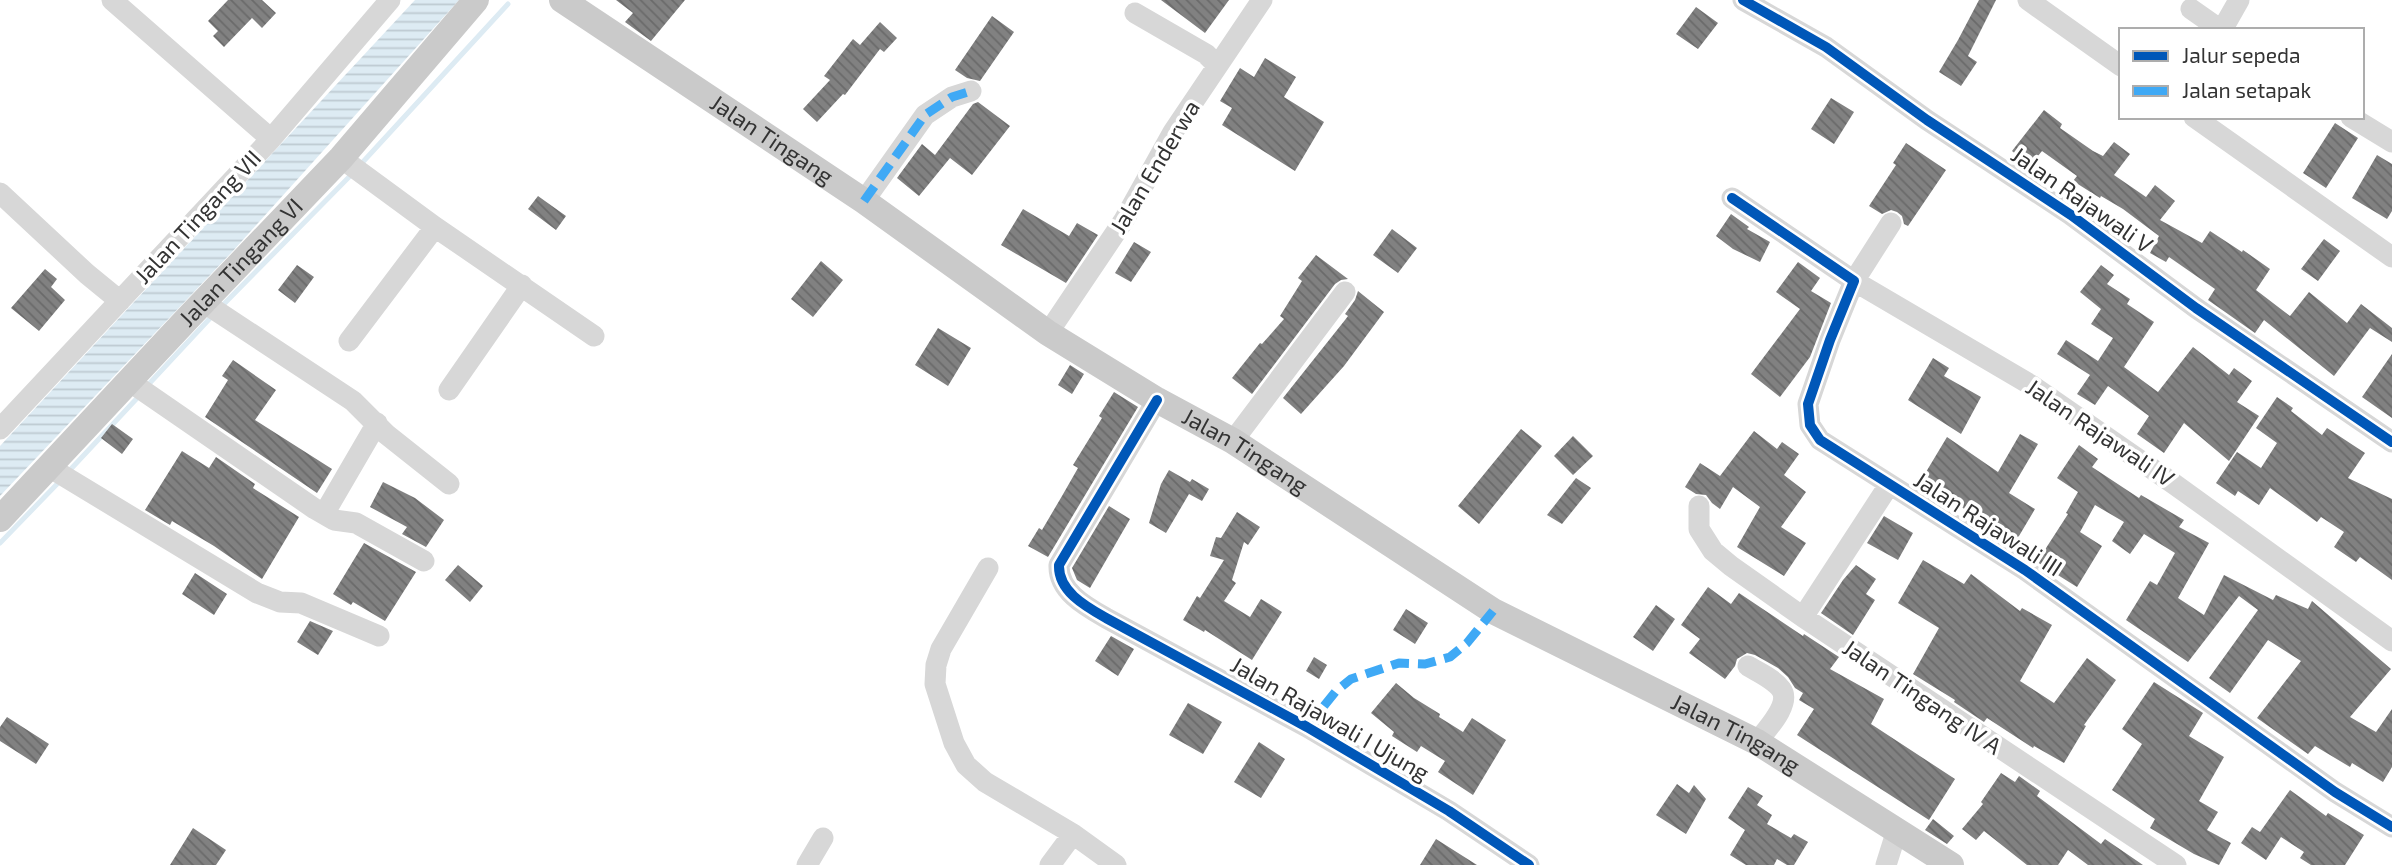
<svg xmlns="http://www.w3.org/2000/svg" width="2392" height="865" viewBox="0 0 2392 865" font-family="'Exo 2',sans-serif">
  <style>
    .water { fill: url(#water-rules) }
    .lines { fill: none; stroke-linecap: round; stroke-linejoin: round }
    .stream { stroke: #ddebf3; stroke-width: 5 }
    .building { fill: url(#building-back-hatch) }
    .minor { stroke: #d7d7d7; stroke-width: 21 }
    .major { stroke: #cacaca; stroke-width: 26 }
    .quiet { stroke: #3fa9f5; stroke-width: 9; stroke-dasharray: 18 9; stroke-linecap: butt }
    .cycleway-casing { stroke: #fff; stroke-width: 15 }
    .cycleway { stroke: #0057b8; stroke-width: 10 }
    .labels { text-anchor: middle; stroke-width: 7; stroke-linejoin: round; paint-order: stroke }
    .street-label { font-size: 23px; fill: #333; stroke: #fff }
  </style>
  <defs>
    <pattern id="water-rules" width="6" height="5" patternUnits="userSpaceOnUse" patternTransform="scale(1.75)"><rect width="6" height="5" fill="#ddebf3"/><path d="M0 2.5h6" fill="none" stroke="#becad1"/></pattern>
    <pattern id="building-back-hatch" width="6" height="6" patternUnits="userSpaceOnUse" patternTransform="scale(1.75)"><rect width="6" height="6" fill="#818181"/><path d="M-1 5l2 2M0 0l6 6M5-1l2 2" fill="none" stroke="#6a6a6a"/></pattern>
  </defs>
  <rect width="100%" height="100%" fill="#fff"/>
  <path class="water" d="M415,0H459L232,252L0,496V446Z"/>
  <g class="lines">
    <path class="stream" d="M361,164L508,4
      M221,307L352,174
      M147,386L214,314
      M69,471L141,394
      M0,543L60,481"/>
  </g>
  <path class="building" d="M228,0H262L276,13L262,28L252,18L224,47L213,36L218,31L208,21Z
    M616,0H685L651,41L625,22L633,13Z
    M1161,0H1229L1205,33Z
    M1979,0H1996L1968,56L1977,62L1961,86L1939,72L1958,40Z
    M1696,7L1718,23L1698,49L1676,34Z
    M992,16L1014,32L980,81L967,78L955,70Z
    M880,22L897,38L884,52L880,49L845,95L843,94L817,122L803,109L830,80L824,76L853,39L860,45Z
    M1265,58L1296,77L1284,97L1324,122L1295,171L1222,125L1232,108L1220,101L1240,68L1254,77Z
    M1831,98L1854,112L1834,144L1811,129Z
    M978,102L1010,126L972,175L950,158L919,196L897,178L922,144L935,155L973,104Z
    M2044,110L2062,124L2060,128L2093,151L2103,156L2114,142L2130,154L2114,175L2146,197L2155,185L2175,201L2160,220L2202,243L2210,231L2242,252L2243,250L2270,269L2256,290L2290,316L2309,292L2347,323L2361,304L2392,328V342L2370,328L2334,376L2264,320L2255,333L2208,300L2215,289L2169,257L2166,262L2150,253L2159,236L2123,209L2101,196L2100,198L2073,181L2077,176L2042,151L2030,166L2012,151Z
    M2335,123L2358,138L2326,188L2303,173Z
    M1906,143L1946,170L1908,226L1904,224L1902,216L1897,212L1891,210L1882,214L1869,206L1896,165L1893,163Z
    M2377,155L2392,164V211L2387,219L2352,198Z
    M538,196L566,216L556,230L528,209Z
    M1023,209L1069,236L1077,223L1098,235L1066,283L1001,245Z
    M1731,214L1749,227L1747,229L1770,242L1760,262L1733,249L1716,236Z
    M1392,229L1417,248L1398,273L1373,255Z
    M2324,239L2340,251L2318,281L2301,269Z
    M1134,242L1151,252L1131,282L1115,273Z
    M1316,255L1348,279L1341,280L1335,284L1252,394L1232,378L1260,343L1262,344L1284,319L1280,316L1302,281L1298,278Z
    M821,261L843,280L813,317L791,299Z
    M1798,262L1820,278L1811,291L1831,303L1810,357L1780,397L1751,374L1800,309L1776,292Z
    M297,265L314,277L295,303L278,290Z
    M2101,265L2114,275L2107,284L2130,299L2127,304L2154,322L2124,367L2158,392L2193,347L2229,375L2234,368L2252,381L2237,402L2259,416L2229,461L2184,423L2164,453L2137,434L2149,416L2108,386L2095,405L2077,394L2090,375L2057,354L2066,340L2098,361L2113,338L2091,324L2101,309L2080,292Z
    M45,269L57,279L51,287L65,300L39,331L11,308Z
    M1358,291L1384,312L1344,366L1301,414L1283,398L1345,320L1348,316L1345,314L1355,300Z
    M938,328L971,348L948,386L915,365Z
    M2392,354V418L2362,397Z
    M1933,358L1949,368L1944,376L1981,397L1961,434L1908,400Z
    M233,360L276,390L255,420L332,469L317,493L205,417L228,380L222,376Z
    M1070,365L1084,374L1072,394L1058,385Z
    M1114,392L1138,407L1048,557L1028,546L1039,528L1042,530L1062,496L1078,468L1073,465L1102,418L1099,416Z
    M2277,397L2293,408L2291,411L2322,435L2327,428L2365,453L2348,478L2392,499V580L2360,557L2356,562L2334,547L2344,532L2321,517L2317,522L2270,488L2259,505L2238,491L2235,496L2216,483L2237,452L2261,468L2277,443L2256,428Z
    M112,424L133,439L122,454L101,438Z
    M1521,429L1542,446L1479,524L1458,506Z
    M1754,431L1777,449L1782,442L1799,454L1784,475L1806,492L1781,527L1806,543L1784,576L1737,547L1760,507L1733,487L1720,509L1712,503L1706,495L1696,494L1685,487L1700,463L1720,476Z
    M2020,434L2038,444L2009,493L2035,509L2016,541L1950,500L1953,496L1923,477L1947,437L1998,472Z
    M1573,436L1593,456L1573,475L1554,456Z
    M2079,445L2098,459L2092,467L2139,498L2141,495L2184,520L2179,527L2209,543L2178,598L2204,615L2224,575L2273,600L2276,595L2308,609L2312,601L2391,669L2350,717L2376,732L2392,709V767L2383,782L2352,763L2350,767L2315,746L2308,754L2257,718L2301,661L2268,640L2230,693L2209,678L2258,610L2239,596L2188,662L2126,620L2150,581L2157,585L2175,553L2144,534L2130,554L2112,541L2124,522L2095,505L2080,532L2102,546L2077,587L2037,562L2068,514L2066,513L2078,492L2057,478Z
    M182,451L209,468L216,457L255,484L253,488L299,517L262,579L214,546L172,521L170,525L145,510Z
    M1169,470L1190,482L1192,479L1209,489L1202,501L1189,494L1166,533L1149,523L1161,484Z
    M1576,478L1591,488L1562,524L1547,515Z
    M383,482L415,498L444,520L426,547L402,534L407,527L370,507Z
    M1109,506L1130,519L1090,588L1077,580L1072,568Z
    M1237,512L1260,527L1248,545L1244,542L1232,580L1236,583L1224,601L1250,617L1261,599L1282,612L1252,660L1205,630L1204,632L1183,620L1197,596L1200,598L1224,560L1210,556L1216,537L1221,538Z
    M1884,516L1913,533L1898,560L1867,543Z
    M364,543L416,572L385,621L353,602L351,605L333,594Z
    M1923,560L1964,584L1971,574L2020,611L2022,608L2052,625L2020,681L2054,703L2087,658L2116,680L2084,725L2086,726L2064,763L2034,746L2033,748L1987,718L1984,722L1954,702L1955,700L1913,674L1939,628L1898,603Z
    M458,565L483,586L470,602L445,580Z
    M1856,565L1876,579L1866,594L1875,600L1853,635L1821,613L1843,580Z
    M195,573L227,594L214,615L182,594Z
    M1708,587L1731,604L1739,593L1803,636L1804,634L1839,657L1830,669L1884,699L1871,724L1955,779L1929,820L1797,735L1814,709L1799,700L1803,693L1795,688L1788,677L1778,668L1755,655L1747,653L1737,659L1735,666L1725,679L1689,653L1700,639L1681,625Z
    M1656,605L1675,619L1653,651L1633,637Z
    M1406,609L1428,623L1415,644L1393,630Z
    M310,621L333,631L318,655L297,642Z
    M1111,636L1134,649L1118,676L1095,661Z
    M1314,657L1327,665L1319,679L1306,671Z
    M2154,682L2203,713L2189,736L2224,757L2199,801L2218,812L2207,830L2231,843L2219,865L2194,854L2150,828L2155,819L2112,790L2142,744L2122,729Z
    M1396,683L1414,698L1440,714L1439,717L1463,732L1472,718L1506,740L1473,795L1438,772L1445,761L1421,746L1417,752L1392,736L1394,732L1371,713Z
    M1188,703L1222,722L1203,754L1169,735Z
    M7,717L49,744L36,764L0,741V727Z
    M1259,742L1285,759L1261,798L1234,782Z
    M2001,773L2015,782L2019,776L2040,791L2037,796L2101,844L2105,839L2143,865H2088L2068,850L2058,865H2027L1984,831L1976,840L1962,829L1983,804L1981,802Z
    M1677,784L1689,793L1694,785L1706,799L1686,834L1656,815Z
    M1748,787L1763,796L1757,805L1772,815L1767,824L1791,838L1794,834L1808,842L1794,865H1787L1777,859L1774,865H1746L1730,855L1745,830L1728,818Z
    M2290,790L2326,816L2328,813L2364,835L2345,865H2311L2300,858L2304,852L2281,837L2266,860L2241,843L2252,827L2260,832Z
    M1933,819L1954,836L1947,844L1925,830Z
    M193,828L226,850L216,865H170Z
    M1436,839L1477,865H1420Z"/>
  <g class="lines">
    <path class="minor" d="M112,0L271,139
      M1743,0L1826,47L1927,120L2071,215L2196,308L2392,442
      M2028,0L2121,66
      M2191,9L2221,30
      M1135,13L1206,54L1217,65
      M2222,30L2239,0
      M2194,117L2392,257
      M2351,117L2392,142
      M341,158L435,227L594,336
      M0,193L87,274L120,301
      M1732,198L1854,281L1830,340L1808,404L1810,425L1820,440L2025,570L2335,792L2392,827
      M864,201L925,115L952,97L971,91
      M1891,223L1854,281L2031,385L2174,484L2392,641
      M203,302L353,401L386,434L449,484
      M1048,333L1124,220L1173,132L1262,0
      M349,341L435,227
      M129,381L315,509L334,520L356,523L424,561
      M449,390L522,285
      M1157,400L1059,565C1058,591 1085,606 1106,618L1307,727L1449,811L1529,865
      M0,429L271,139L390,0
      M1233,441L1345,292
      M49,467L257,593L280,602L301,603L379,636
      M1699,506V529L1713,551L1731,566L1803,617L2176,865
      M324,514L377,423
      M988,568L941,649L936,665L935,684L954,743L966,765L985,782L1073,834L1116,865
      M1803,617L1889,485
      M1748,666C1758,672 1774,679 1781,689C1792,704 1766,730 1757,742
      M807,865L823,838
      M1050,865L1073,834
      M1886,865L1897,830"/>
    <g class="major">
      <path id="s1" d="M562,0L864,201L1048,333L1157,400L1233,441L1493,611L1757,742L1951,865"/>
      <path id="s2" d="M0,519L187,319L341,158L476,0"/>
    </g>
    <path class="quiet" d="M864,201L925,115L952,97L971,91
      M1307,727L1336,691L1351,679L1399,663L1425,664L1450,657L1467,643L1493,611"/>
    <defs>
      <path id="cycleway" d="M1743,0L1826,47L1927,120L2071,215L2196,308L2392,442
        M1732,198L1854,281L1830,340L1808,404L1810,425L1820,440L2025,570L2335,792L2392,827
        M1157,400L1059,565C1058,591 1085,606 1106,618L1307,727L1449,811L1529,865"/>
    </defs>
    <use href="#cycleway" class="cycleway-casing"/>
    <use href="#cycleway" class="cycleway"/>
  </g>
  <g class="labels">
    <g class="street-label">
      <text dy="8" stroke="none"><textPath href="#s1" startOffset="252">Jalan Tingang</textPath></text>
      <text transform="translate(1155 167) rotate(-59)" y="8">Jalan Enderwa</text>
      <text transform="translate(2082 200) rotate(35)" y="8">Jalan Rajawali V</text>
      <text transform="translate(198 217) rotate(-47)" y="8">Jalan Tingang VII</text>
      <text dy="8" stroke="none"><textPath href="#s2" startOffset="352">Jalan Tingang VI</textPath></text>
      <text transform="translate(2100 433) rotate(34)" y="8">Jalan Rajawali IV</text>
      <text dy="8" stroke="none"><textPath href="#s1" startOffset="819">Jalan Tingang</textPath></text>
      <text transform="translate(1988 524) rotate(33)" y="8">Jalan Rajawali III</text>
      <text transform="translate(1922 697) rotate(34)" y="8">Jalan Tingang IV A</text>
      <text transform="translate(1330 719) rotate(30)" y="8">Jalan Rajawali I Ujung</text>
      <text dy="8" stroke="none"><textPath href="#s1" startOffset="1386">Jalan Tingang</textPath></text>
    </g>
  </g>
  <rect x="2119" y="28" width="245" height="91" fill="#ffffff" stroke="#adadad" stroke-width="2"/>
  <rect x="2133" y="51" width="35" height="10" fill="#0057b8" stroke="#adadad" stroke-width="2"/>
  <text x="2182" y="63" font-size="21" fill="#333333">Jalur sepeda</text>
  <rect x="2133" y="86" width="35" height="10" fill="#3fa9f5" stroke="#adadad" stroke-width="2"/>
  <text x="2182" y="98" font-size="21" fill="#333333">Jalan setapak</text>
</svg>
